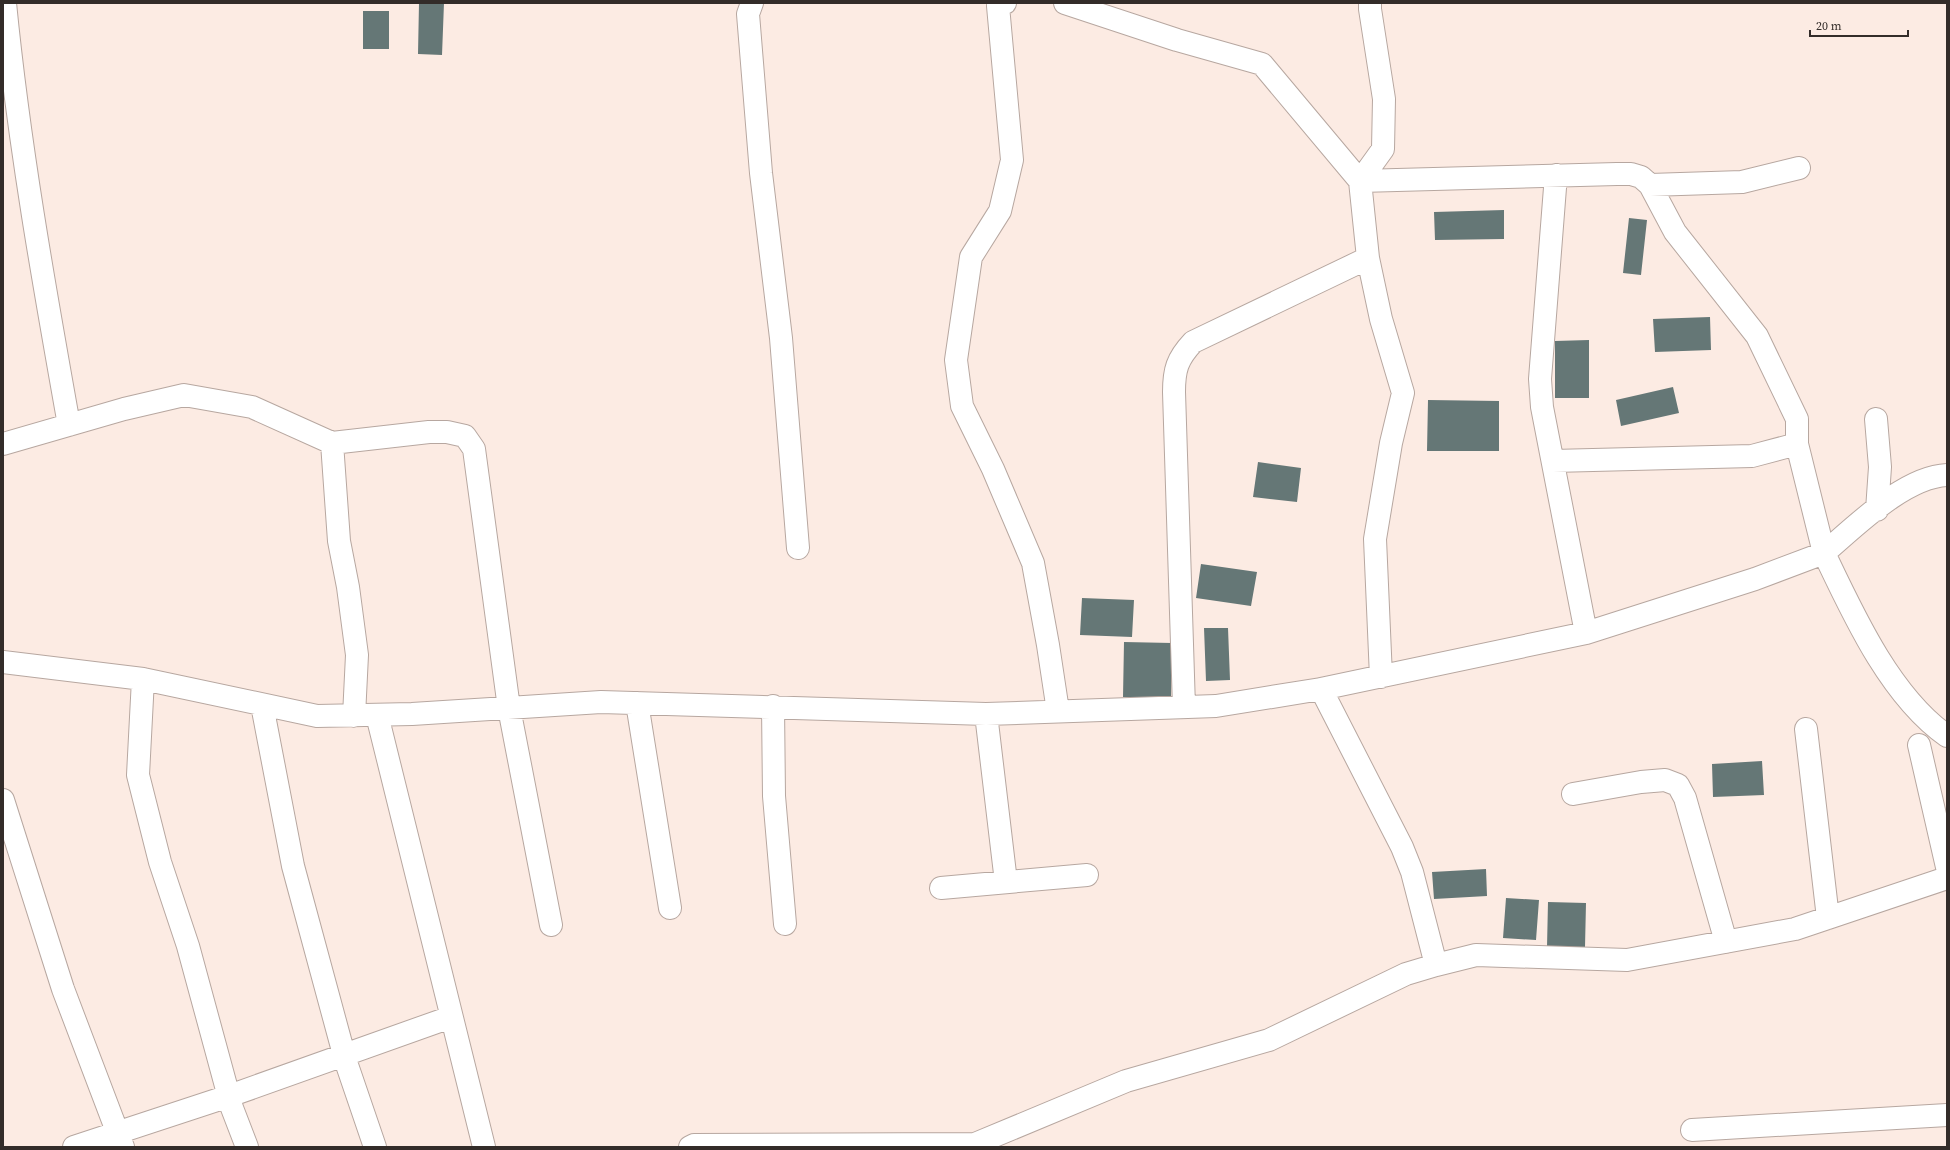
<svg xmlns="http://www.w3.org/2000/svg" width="1950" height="1150" viewBox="0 0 1950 1150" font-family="'Source Serif 4',serif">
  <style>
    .building { fill: #657776 }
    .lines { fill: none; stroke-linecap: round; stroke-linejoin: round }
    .minor-casing { stroke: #b7a7a0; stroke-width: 24 }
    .minor { stroke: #fff; stroke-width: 22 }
  </style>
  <rect width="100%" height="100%" fill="#fcebe3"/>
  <path class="building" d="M419,3H444L442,55L418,54Z
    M363,11H389V49H363Z
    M1504,210V239L1435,240L1434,212Z
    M1629,218L1647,220L1641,275L1623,273Z
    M1710,317L1711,350L1655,352L1653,319Z
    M1589,340V398H1555V341Z
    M1673,387L1679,413L1621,426L1616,400Z
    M1428,400L1499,401V451H1427Z
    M1258,462L1301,468L1297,502L1253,497Z
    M1201,564L1257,572L1251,606L1196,598Z
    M1082,598L1134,600L1132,637L1080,635Z
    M1204,628H1228L1230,680L1206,681Z
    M1124,642L1172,643L1171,699L1123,697Z
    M1762,761L1764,795L1713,797L1712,764Z
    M1486,869L1487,896L1434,899L1432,872Z
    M1506,898L1539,900L1536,940L1503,938Z
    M1548,902L1586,903L1585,947H1547Z"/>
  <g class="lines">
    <defs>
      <path id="minor" d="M5,3C19,145 44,285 69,425
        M752,3L748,14L761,173L781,338L798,548
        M1005,3L998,6L1012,160L1000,211L971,257L956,360L962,406L993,469L1033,563L1048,645L1058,711
        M1065,3L1177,40L1262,64L1360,181L1368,258L1381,319L1403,393L1391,443L1375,539L1381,677
        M1556,175L1540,379L1542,407L1586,633
        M1360,181L1617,174H1631L1641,177L1650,185L1675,232L1757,336L1797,419V444L1752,456L1553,461
        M1360,181L1383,149L1384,99L1370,9V3
        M1650,185L1742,182L1799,168
        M1876,419L1880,467L1877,510
        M332,443L339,541L348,587L357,655L354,716
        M3,444L124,409L184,395L252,407L332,443L429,432H447L465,436L474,449L509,708L551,925
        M1797,444L1824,553C1856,526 1904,477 1947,475
        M3,662L143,679L317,716L412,714L601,702L986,714L1216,706L1321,689L1586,633L1755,579L1824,553C1853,614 1890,696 1947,736
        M143,679L138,775L160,862L188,946L232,1108L247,1147
        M1321,689L1402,847L1412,872L1436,965
        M637,703L670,908
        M262,705L293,866L346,1062L375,1147
        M773,706L774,796L785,924
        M1184,707L1174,392C1174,370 1177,359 1193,342L1368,258
        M986,714L1006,882
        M377,715L484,1147
        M1806,729L1828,918
        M1919,745L1947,867
        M1573,794L1641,782L1665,780L1678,785L1685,798L1726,942
        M3,800L63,989L123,1147
        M941,888L1087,875
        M1692,1130L1947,1115
        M74,1147L229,1096L451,1017
        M690,1147L694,1145L975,1144L1126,1081L1269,1040L1406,974L1436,965L1476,955L1627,960L1795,929L1947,878"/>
    </defs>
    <use href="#minor" class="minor-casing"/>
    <use href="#minor" class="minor"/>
  </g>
  <rect width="1950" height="1150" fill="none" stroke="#332c29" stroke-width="8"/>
  <path d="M1810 30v6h98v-6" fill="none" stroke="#332c29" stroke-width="2"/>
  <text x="1816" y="30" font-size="12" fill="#332c29" stroke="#fcebe3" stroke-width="3" paint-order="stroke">20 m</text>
</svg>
